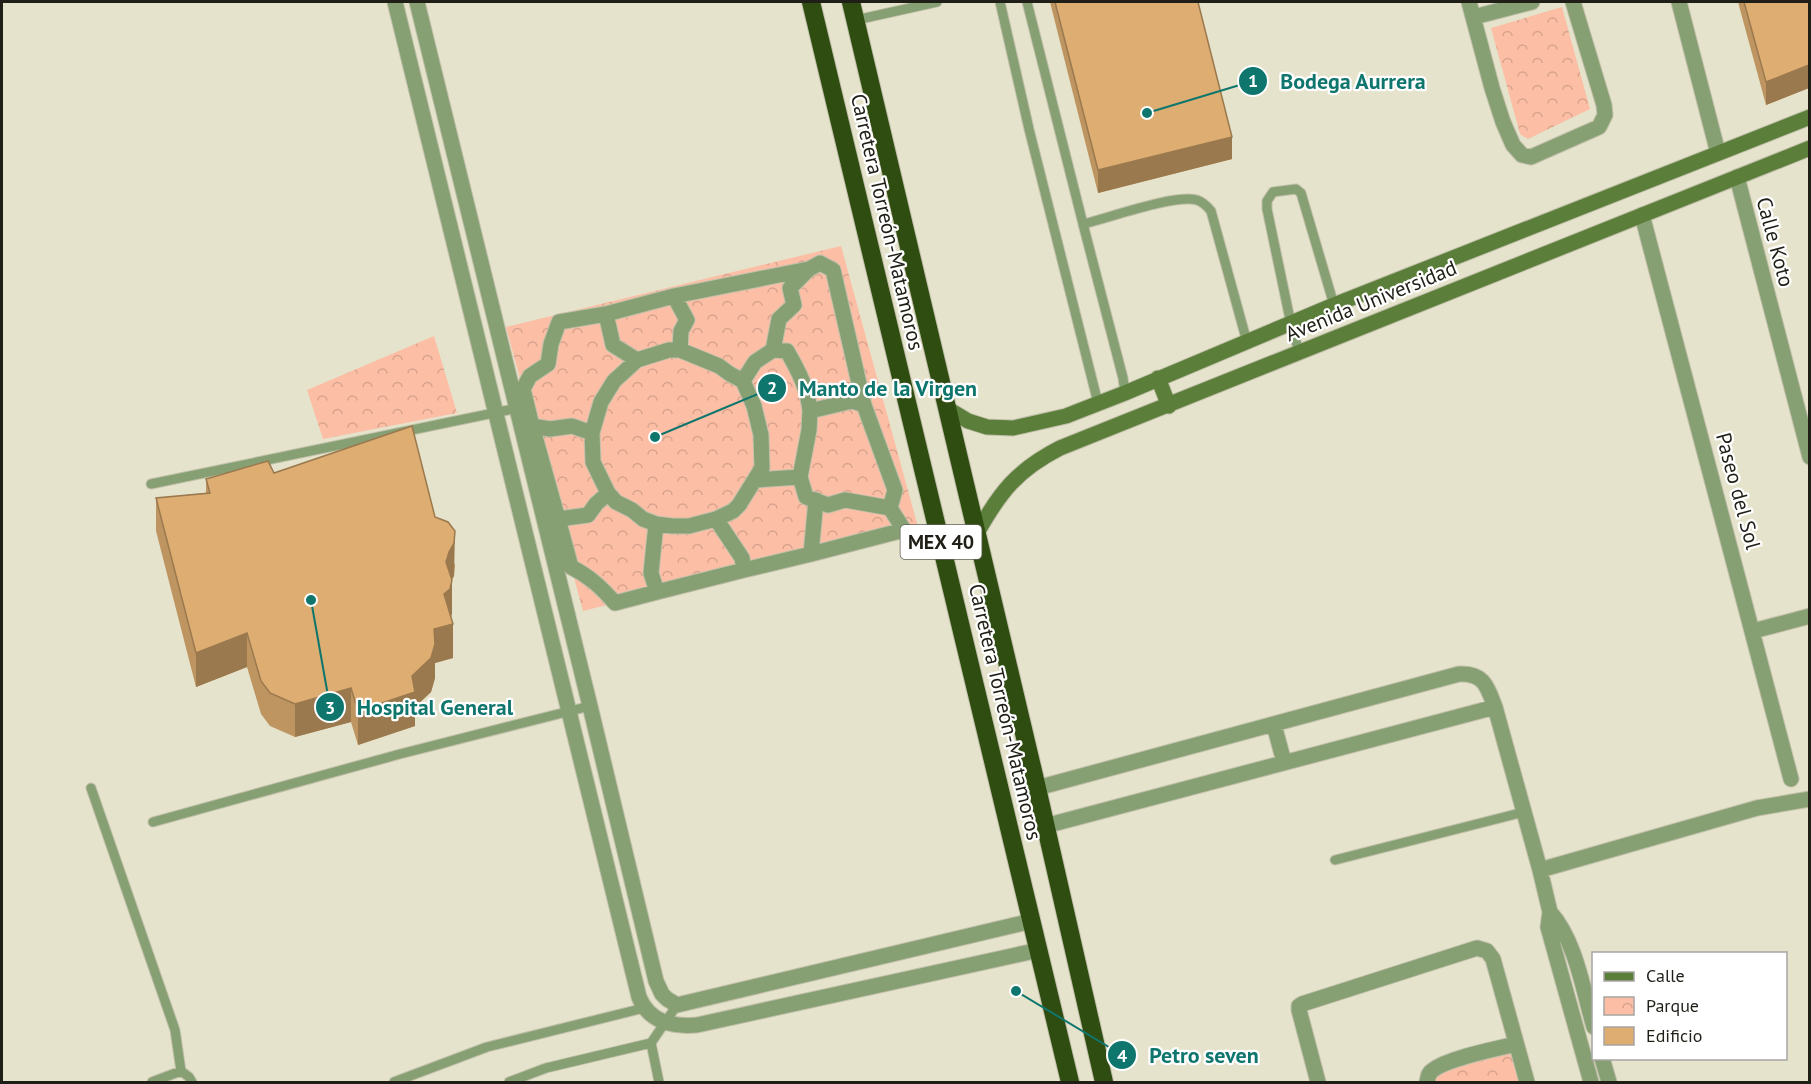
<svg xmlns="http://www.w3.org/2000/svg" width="1811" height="1084" viewBox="0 0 1811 1084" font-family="'PT Sans',sans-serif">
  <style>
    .park { fill: url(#park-crowns) }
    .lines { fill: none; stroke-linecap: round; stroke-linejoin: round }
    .lane-casing { stroke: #c2c0ab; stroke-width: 11 }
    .street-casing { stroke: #c2c0ab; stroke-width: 17 }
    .secondary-casing { stroke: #c2c0ab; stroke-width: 17 }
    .highway-casing { stroke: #c2c0ab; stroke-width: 20 }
    .lane { stroke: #87a073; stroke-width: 9 }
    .street { stroke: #87a073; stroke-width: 15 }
    .secondary { stroke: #5b7f3a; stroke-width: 15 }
    .highway { stroke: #304d11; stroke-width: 18 }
    .wall { fill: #be9561 }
    .shaded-wall { fill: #9b794f }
    .building { fill: #ddad71; stroke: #9b794f; stroke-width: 1.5 }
    .labels { text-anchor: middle; stroke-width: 4.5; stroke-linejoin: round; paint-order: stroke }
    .shield { fill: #fff; stroke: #63625d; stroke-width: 1.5 }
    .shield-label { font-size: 20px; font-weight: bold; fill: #201f17 }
    .street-label { font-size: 21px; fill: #201f17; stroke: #fff }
    .leader { fill: none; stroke: #0f766e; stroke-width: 2 }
    .callout-dot { fill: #0f766e; stroke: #fff; stroke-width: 2 }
    .mark-label { font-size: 18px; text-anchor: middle; font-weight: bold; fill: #fff }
    .callout-label { font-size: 22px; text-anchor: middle; font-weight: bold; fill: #0f766e; stroke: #fff; stroke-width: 4.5; stroke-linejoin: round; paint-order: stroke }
  </style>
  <defs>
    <pattern id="park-crowns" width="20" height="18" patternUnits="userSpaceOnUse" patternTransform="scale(1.5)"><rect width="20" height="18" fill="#fcbea5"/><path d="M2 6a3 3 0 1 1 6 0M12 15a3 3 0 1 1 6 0" fill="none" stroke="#d8a38d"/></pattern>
  </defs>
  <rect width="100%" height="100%" fill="#e5e3cb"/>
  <path class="park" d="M1562,7L1590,109L1528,139L1520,134L1491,28Z
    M841,246L918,527L583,611L506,327Z
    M434,336L457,413L323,439L307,390Z
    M1514,1047L1524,1082H1433L1431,1074Z"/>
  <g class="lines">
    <defs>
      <path id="lane" d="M1000,2L1029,129L1098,403
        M1027,2L1083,224
        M856,20L937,2
        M1299,352L1291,324L1267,209V201L1273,192L1296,189L1301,193L1334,305
        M1125,393L1123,378L1083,224C1109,218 1174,194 1197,200C1203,202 1207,206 1211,211L1247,342
        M151,484L518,408
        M91,788L175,1030L181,1071
        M153,822L400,754L590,706
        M1335,860L1524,812
        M152,1082L181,1071L189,1077L192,1082
        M394,1082L487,1047L644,1008
        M509,1082L546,1068L651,1043
        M659,1082L651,1043L677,1005"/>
      <path id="street" d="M395,2L639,997C649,1022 672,1027 697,1025L1039,950
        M417,2L590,706L656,981L662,994L667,999L677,1005L1032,921
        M1469,2L1492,88L1503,122L1513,145L1522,155L1531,157L1599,127L1605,115L1604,105L1573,2
        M1679,2L1718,153
        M1474,17L1532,2
        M1737,177L1810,457
        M1642,215L1791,779
        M680,350L681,331L687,320L674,296L809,269
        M637,360L613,345L606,314L674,296
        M743,381L730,374L719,366L680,350H669L637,360L614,381L601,402L592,433L593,462L608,493L616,502L632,510L643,519L656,524L672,526H689L716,519L733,511L739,505L762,468L761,435L754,406L743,381L755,362L773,350L779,319L794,305L790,288L809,269L820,263L833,270L864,405L852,401L810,411C808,389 798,370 787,351L773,350
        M810,411L809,430L800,477L806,497L828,505L845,500L890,508L895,490L864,405
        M532,426L558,519
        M592,433L572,426L550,429L532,426L523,389L530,376L548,364L551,344L559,322L606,314
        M755,480L800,477
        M608,493L596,504L588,515L558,519L571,567C589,576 601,587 615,603L657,592
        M816,500L811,554L904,530L890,508
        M716,519L742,558L744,570L811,554
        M656,524L651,573L657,592L744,570
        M1753,631L1810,616
        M1274,725L1284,762
        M1037,788L1459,674C1484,673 1487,686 1495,707L1540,870L1550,912L1548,927L1591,1082
        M1045,826L1495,707
        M1540,870L1757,808L1810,799
        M1550,912C1576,941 1583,990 1594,1027
        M1602,1058L1609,1082
        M1318,1082L1299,1010V1006L1302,1004L1477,948L1487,951L1493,959L1527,1082
        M1427,1082C1428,1077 1428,1073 1433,1070C1448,1058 1496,1049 1516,1044"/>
      <path id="secondary" d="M1158,378L1169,406
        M948,409L968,421L987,427L1013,428L1066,416L1125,393L1334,305L1810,117
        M977,533C1000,492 1017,470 1060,448L1810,148"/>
      <path id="highway" d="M811,2L1070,1082
        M851,2L1037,788L1104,1082"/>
    </defs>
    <use href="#lane" class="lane-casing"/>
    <use href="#street" class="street-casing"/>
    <use href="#secondary" class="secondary-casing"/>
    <use href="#highway" class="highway-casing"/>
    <use href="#lane" class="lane"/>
    <use href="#street" class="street"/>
    <use href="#secondary" class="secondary"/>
    <use href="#highway" class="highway"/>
  </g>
  <path class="wall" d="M1050,2H1198L1232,159L1098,193Z
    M1738,2H1809V88L1766,105Z
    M274,473L435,517L455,565L454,576L452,579V613L451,617L453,658L435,663V678L431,692L415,707V726L358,745L351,722L295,737L270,726L261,714L247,667L196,687L156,531V498L206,493V479Z"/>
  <path class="shaded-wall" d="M1809,65V88L1766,105V82Z
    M1232,137V159L1098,193V170Z
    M455,531L454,576L449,585L452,580V613L450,622L453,624V658L435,663V678L431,692L415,707V726L358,745V711L412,676L434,629L446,562Z
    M247,633V667L196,687V653Z
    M351,688V722L295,737V704Z"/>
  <path class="building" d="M1055,2H1198L1232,137L1098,170Z
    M1744,2H1809V65L1766,82Z
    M412,426L435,517L448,522L455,531L454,543L449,552L446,562L452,580L450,589L444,594L453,624L434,629L435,644L431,658L412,676L415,692L358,711L351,688L295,704L270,693L261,681L247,633L196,653L156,498L210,493L206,479L268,461L274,473Z"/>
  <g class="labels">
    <rect class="shield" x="900.5" y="525" width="81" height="34" rx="4.5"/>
    <g class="shield-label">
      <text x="941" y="549">MEX 40</text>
    </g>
    <g class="street-label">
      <text transform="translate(887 222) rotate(77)" y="7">Carretera Torreón-Matamoros</text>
      <text transform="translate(1775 242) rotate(75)" y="7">Calle Koto</text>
      <text transform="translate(1371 301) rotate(-22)" y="7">Avenida Universidad</text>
      <text transform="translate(1738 491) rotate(75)" y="7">Paseo del Sol</text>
      <text transform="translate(1005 712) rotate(77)" y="7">Carretera Torreón-Matamoros</text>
    </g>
  </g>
  <path class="leader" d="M1147 113L1253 81M655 437L772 388M311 600L330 707M1016 991L1122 1055"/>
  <g class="callout-dot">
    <circle cx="1147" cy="113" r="6"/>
    <circle cx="655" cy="437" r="6"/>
    <circle cx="311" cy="600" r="6"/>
    <circle cx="1016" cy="991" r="6"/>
    <circle cx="1253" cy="81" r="15"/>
    <circle cx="772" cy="388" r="15"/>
    <circle cx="330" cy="707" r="15"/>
    <circle cx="1122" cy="1055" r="15"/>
  </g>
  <g class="mark-label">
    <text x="1253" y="87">1</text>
    <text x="772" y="394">2</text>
    <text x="330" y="714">3</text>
    <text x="1122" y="1062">4</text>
  </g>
  <g class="callout-label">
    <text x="1353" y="89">Bodega Aurrera</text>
    <text x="888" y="396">Manto de la Virgen</text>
    <text x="435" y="715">Hospital General</text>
    <text x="1204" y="1063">Petro seven</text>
  </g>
  <rect width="1811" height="1084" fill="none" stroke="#201f17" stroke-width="6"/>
  <rect x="1592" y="952" width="195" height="108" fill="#ffffff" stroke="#a6a5a2" stroke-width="1.5"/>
  <rect x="1604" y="972" width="30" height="9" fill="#5b7f3a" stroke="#a6a5a2" stroke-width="1.5"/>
  <text x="1646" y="982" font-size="18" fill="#201f17">Calle</text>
  <rect x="1604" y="997" width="30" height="18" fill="url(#park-crowns)" stroke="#a6a5a2" stroke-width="1.5"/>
  <text x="1646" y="1012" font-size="18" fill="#201f17">Parque</text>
  <rect x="1604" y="1027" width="30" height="18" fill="#ddad71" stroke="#a6a5a2" stroke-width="1.5"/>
  <text x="1646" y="1042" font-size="18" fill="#201f17">Edificio</text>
</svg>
